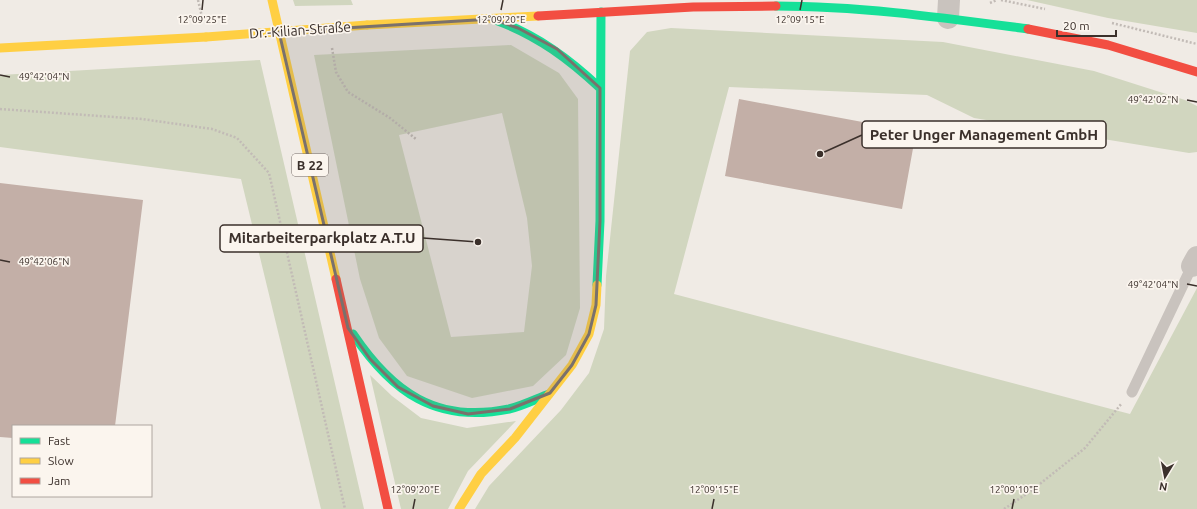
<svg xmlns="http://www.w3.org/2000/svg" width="1197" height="509" viewBox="0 0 1197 509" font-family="Ubuntu,sans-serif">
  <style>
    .green { fill: #d1d6bf; fill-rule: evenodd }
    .building { fill: #c3afa7 }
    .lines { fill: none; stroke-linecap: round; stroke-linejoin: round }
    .path { stroke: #c2bbb6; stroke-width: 2.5; stroke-dasharray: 2 2; stroke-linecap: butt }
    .lane { stroke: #c9c3be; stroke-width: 11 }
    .street { stroke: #c9c3be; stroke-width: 22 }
    .fast { stroke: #16e098; stroke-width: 9 }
    .slow { stroke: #ffcf43; stroke-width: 9 }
    .jam { stroke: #f24e42; stroke-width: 9 }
    .slow-bridge { stroke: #ffcf43; stroke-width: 9 }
    .marked { fill: #7a716c; fill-opacity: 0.2; stroke: #7a716c; stroke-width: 3; stroke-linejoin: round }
    .ticks { fill: none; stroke: #3b302b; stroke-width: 1.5 }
    .labels { text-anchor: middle; stroke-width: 3.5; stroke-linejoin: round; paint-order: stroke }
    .shield { fill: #fbf5ee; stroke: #756b66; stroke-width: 1 }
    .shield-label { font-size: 13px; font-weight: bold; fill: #3b302b }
    .street-label { font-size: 14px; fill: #3b302b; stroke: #fbf5ee }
    .ticks-label { font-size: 10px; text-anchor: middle; fill: #3b302b; stroke: #fbf5ee; stroke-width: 3.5; stroke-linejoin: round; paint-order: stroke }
    .leader { fill: none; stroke: #3b302b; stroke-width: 1.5 }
    .callout-dot { fill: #3b302b; stroke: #fbf5ee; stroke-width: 1.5 }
    .callout { fill: #fbf5ee; stroke: #3b302b; stroke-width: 1.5 }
    .callout-label { font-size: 15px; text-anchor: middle; font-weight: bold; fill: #3b302b }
  </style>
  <rect width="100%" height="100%" fill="#f0ebe5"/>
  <path class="green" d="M293,0H351L353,5L295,6Z
    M1027,0H1197V33L1108,18Z
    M671,28L943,42L1094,71L1185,100L1197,106V152L1189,153L974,118L927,95L729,87L674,294L1130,414L1197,288V509H475L489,486L561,410L589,373L604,329L606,276L630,51L647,32Z
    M511,45L559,73L578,99L580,308L566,355L533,386L472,398L407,376L379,338L360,279L314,55ZM502,113L527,218L532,266L524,332L451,337L399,135Z
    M260,60L364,509H321L241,179L0,147V75Z
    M370,375L392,396L421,418L467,428L516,421L468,471L448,509H401Z"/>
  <path class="building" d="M739,99L916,132L902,209L725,176Z
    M0,183L143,200L115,426H13V438L0,437Z"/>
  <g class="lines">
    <path class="path" d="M198,0L202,17
      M1001,0L1045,9
      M990,3L997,0
      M1112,23L1197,44
      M332,48L336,72L348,92L390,118L416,139
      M0,109L142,119L212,129L237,138L269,173L345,509
      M1004,509L1031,491L1085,448L1122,403"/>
    <path class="lane" d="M1132,392L1192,266"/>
    <path class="street" d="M948,18L949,0
      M1192,266L1197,257"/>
    <path class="fast" d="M776,6C860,6 945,18 1028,29
      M498,21C538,36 569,59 600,88
      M597,285L600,221L601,12
      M353,334C392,392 436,424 509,409C522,406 536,399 549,394"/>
    <path class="slow" d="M272,0L336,279
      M367,25L538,16
      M0,48L206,37
      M459,509L481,474L515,438L572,365L589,334L596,305L597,285"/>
    <path class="jam" d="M538,16L693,7L776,6
      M1028,29L1108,45L1197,72
      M336,279L388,509"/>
    <path class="slow-bridge" d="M206,37L367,25"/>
  </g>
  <path class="marked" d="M492,19L518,28L557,49L600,88V221L596,305L589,334L572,365L550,393L510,409L468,414L433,406L398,387L370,359L348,328L279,32Z"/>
  <path class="ticks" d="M202,10L203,0M501,10L503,0M800,10L802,0M0,75L10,77M1187,100L1197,102M0,260L10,262M1187,284L1197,286M413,509L415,499M712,509L714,499M1012,509L1014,499"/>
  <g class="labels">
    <rect class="shield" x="292" y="154" width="36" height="22" rx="3"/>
    <g class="shield-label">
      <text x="310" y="170">B 22</text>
    </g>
    <g class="street-label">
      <text transform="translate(300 30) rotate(-4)" y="5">Dr.-Kilian-Straße</text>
    </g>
  </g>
  <g class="ticks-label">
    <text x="202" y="23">12°09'25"E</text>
    <text x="501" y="23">12°09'20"E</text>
    <text x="800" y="23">12°09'15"E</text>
    <text x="44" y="80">49°42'04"N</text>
    <text x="1153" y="103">49°42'02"N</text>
    <text x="44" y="265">49°42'06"N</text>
    <text x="1153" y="288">49°42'04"N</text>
    <text x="415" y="493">12°09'20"E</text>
    <text x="714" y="493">12°09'15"E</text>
    <text x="1014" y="493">12°09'10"E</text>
  </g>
  <path class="leader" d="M820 154L862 135M478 242L423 238"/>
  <g class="callout-dot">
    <circle cx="820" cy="154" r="4"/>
    <circle cx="478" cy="242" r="4"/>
  </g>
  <g class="callout">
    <rect x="862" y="121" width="244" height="27" rx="4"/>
    <rect x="220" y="225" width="203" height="27" rx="4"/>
  </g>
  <g class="callout-label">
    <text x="984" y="140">Peter Unger Management GmbH</text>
    <text x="322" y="243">Mitarbeiterparkplatz A.T.U</text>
  </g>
  <rect x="12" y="425" width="140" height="72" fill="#fbf5ee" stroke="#aea6a0"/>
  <rect x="20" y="438" width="20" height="6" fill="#16e098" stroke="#aea6a0"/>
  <text x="48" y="445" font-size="12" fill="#3b302b">Fast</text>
  <rect x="20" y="458" width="20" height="6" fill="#ffcf43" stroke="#aea6a0"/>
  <text x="48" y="465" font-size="12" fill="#3b302b">Slow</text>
  <rect x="20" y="478" width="20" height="6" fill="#f24e42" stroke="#aea6a0"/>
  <text x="48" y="485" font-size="12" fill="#3b302b">Jam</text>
  <g transform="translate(1165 477) rotate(190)" stroke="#fbf5ee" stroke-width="3" paint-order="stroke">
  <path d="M0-3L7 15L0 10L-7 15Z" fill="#3b302b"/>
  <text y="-6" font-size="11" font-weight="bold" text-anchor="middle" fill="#3b302b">N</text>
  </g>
  <path d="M1057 30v6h59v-6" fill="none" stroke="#3b302b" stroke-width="2"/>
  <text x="1063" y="30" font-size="12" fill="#3b302b" stroke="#fbf5ee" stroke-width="3" paint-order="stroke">20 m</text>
</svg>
